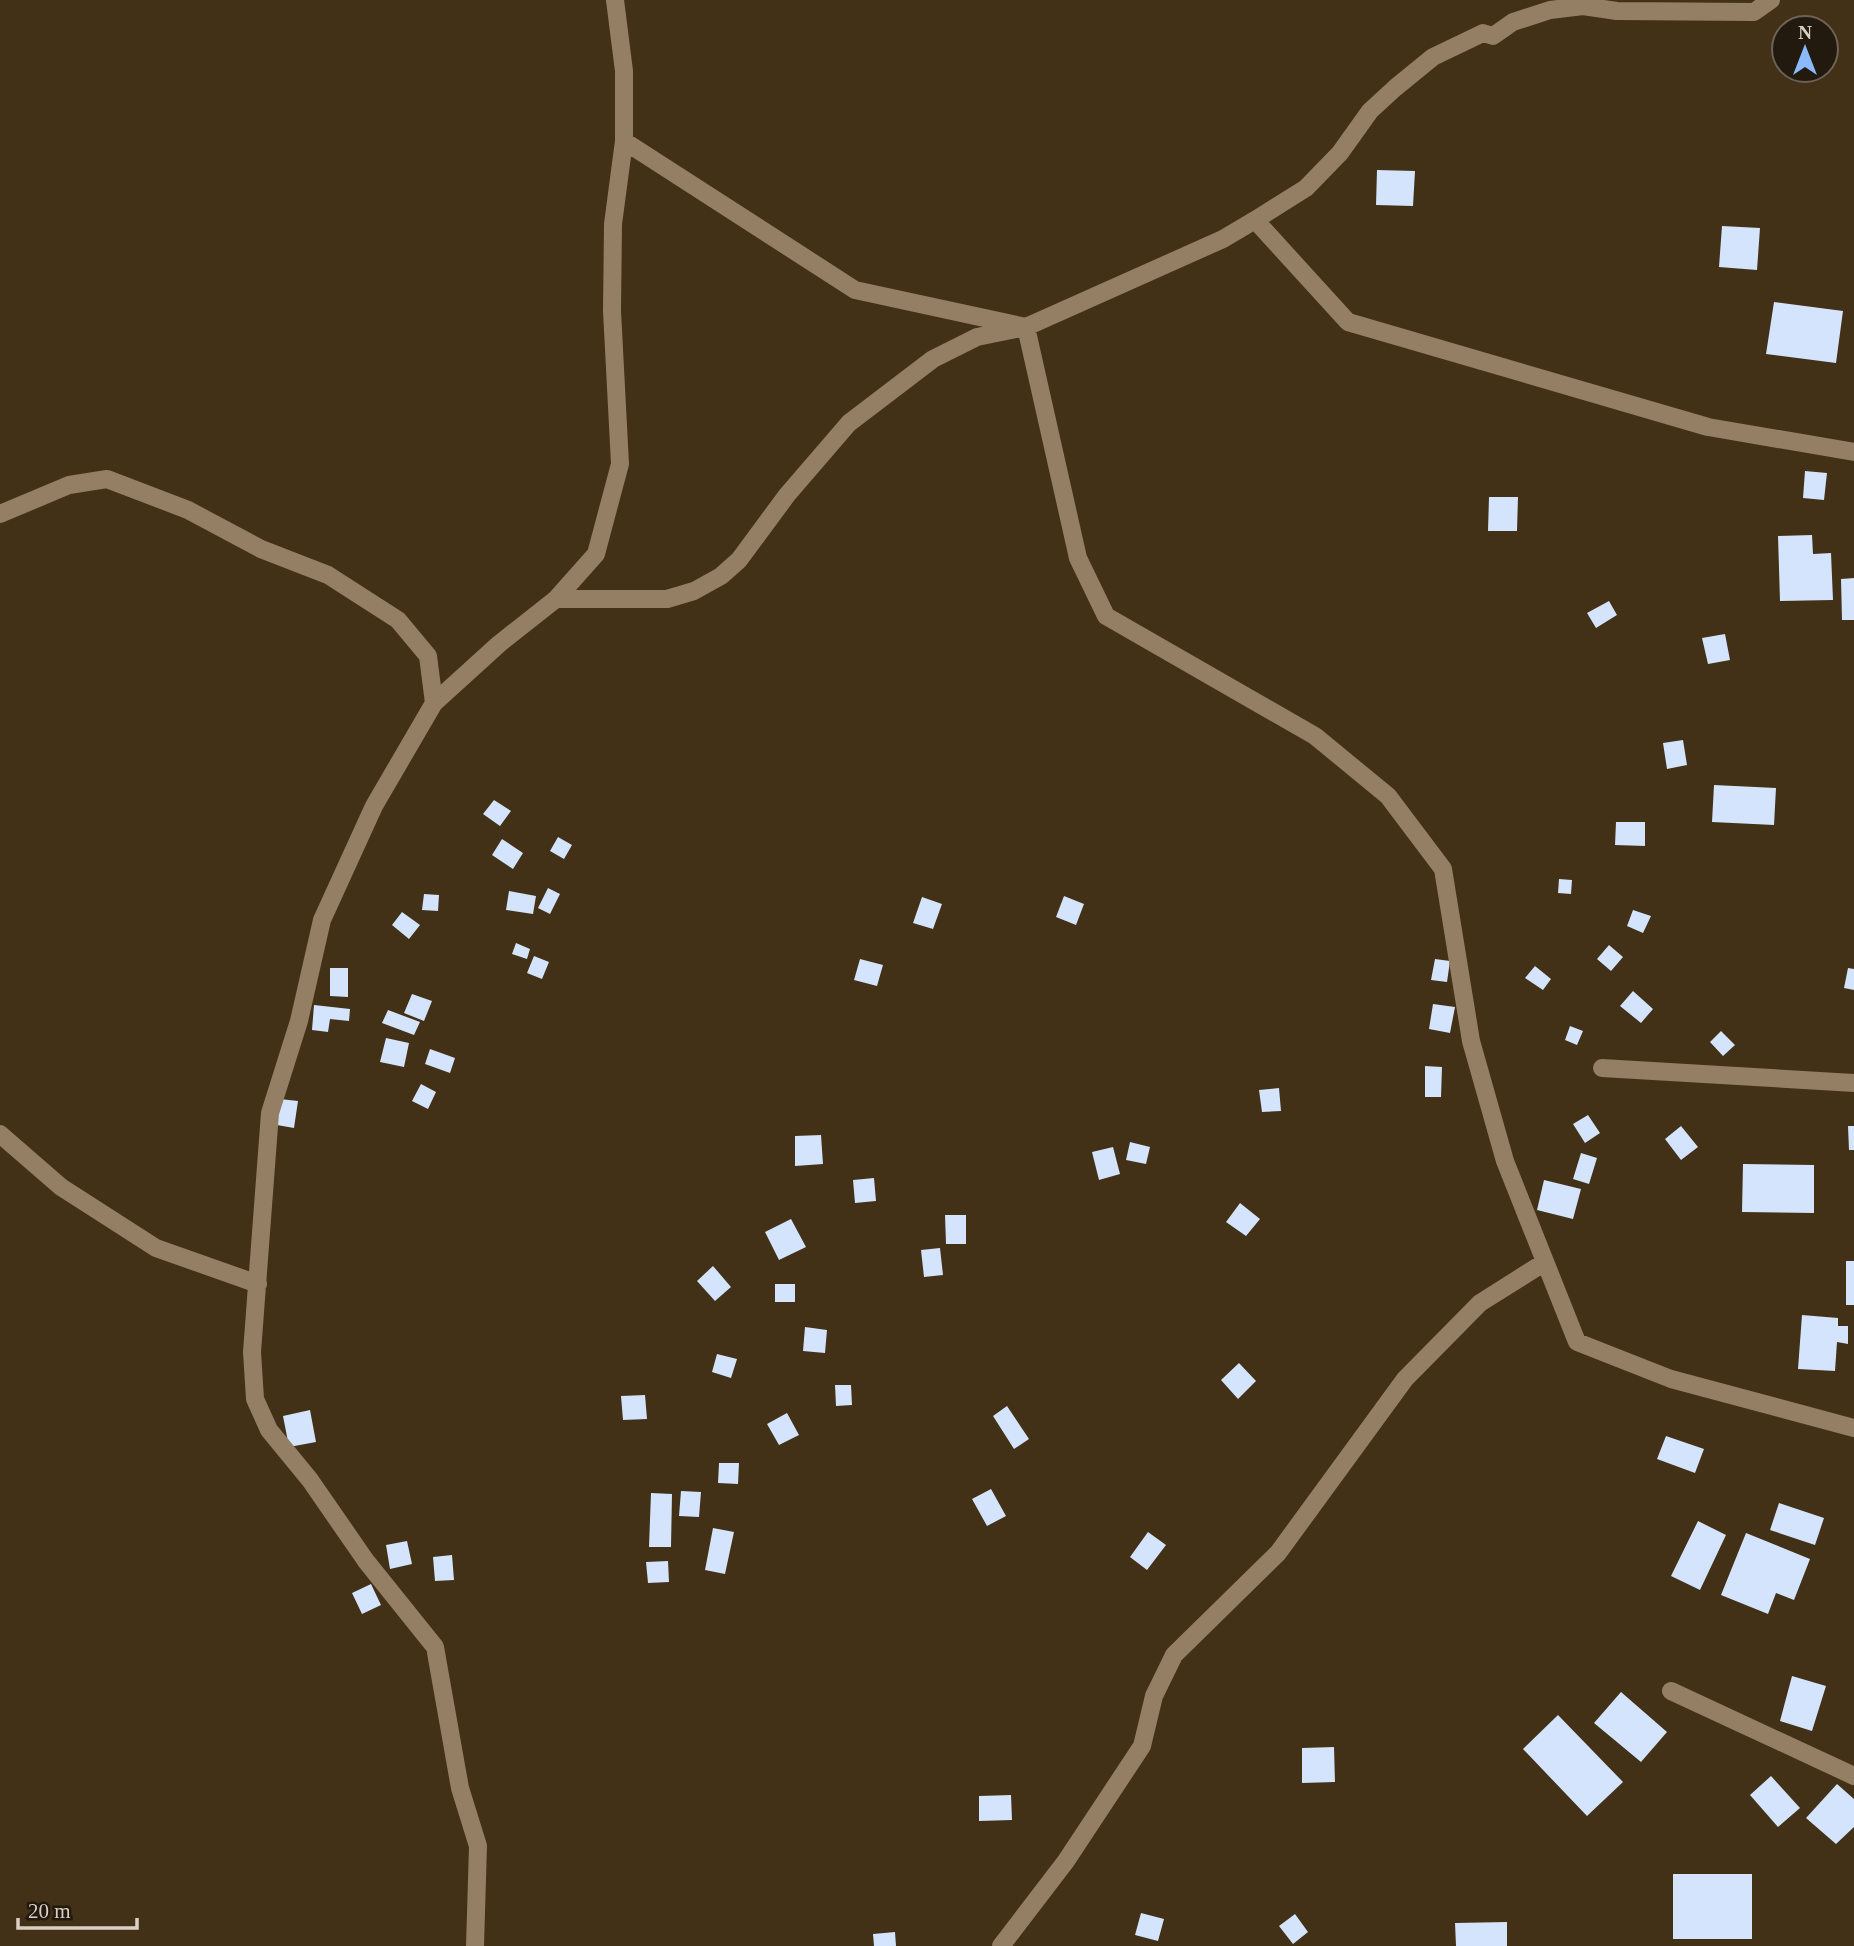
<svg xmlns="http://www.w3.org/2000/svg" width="1854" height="1946" viewBox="0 0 1854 1946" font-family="'Times New Roman',serif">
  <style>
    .building { fill: #d3e4fc }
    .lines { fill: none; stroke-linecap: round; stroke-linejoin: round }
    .minor { stroke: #947e64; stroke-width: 18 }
  </style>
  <rect width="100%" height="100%" fill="#423017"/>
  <path class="building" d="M1377,170L1415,171L1413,206L1376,205Z
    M1722,226L1760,228L1757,270L1719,267Z
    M1774,302L1843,311L1836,363L1766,354Z
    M1805,471L1827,473L1824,500L1803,498Z
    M1489,497H1518L1517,531H1488Z
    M1812,535L1813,554L1831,553L1833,600L1780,601L1778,536Z
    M1854,578V620H1842L1841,579Z
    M1609,601L1617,615L1596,628L1587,613Z
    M1725,634L1730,660L1708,664L1702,638Z
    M1683,740L1687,765L1667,769L1663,743Z
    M1714,785L1776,788L1774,825L1712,822Z
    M494,800L511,811L500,826L483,814Z
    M1616,822H1645V846L1615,845Z
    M558,837L572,845L564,859L550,851Z
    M502,839L523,853L513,869L492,855Z
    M1559,879L1572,880L1571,894L1558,893Z
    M548,888L560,894L550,914L538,908Z
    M509,891L536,896L533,914L506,910Z
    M424,894L439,895L438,911L422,910Z
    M1064,896L1084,904L1076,925L1056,917Z
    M922,897L942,904L933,929L913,923Z
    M1633,910L1651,916L1643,933L1627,926Z
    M402,912L420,925L409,939L392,925Z
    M516,943L530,949L527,959L512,954Z
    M1609,945L1623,957L1611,971L1597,959Z
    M534,956L549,962L542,979L527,973Z
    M860,959L883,965L877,986L854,980Z
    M1435,959L1450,961L1447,982L1431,980Z
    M1535,966L1551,979L1543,990L1525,978Z
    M330,968H348V997L330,996Z
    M1848,968L1854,969V990L1844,988Z
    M1633,991L1653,1009L1641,1023L1620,1006Z
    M412,994L432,1001L424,1021L404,1013Z
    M1433,1004L1455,1007L1450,1033L1429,1029Z
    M314,1005L350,1009L349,1021L330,1019L328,1032L312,1030Z
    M388,1010L420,1022L414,1035L382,1023Z
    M1570,1026L1583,1031L1577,1045L1565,1040Z
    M1721,1031L1735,1045L1723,1056L1710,1042Z
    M386,1038L409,1043L404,1067L380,1062Z
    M430,1049L455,1058L450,1073L425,1064Z
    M1425,1066L1442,1067L1441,1097H1425Z
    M421,1084L436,1092L428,1109L412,1101Z
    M1279,1088L1281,1111L1262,1112L1259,1090Z
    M280,1099L298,1101L294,1128L277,1125Z
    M1588,1115L1600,1133L1585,1143L1573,1124Z
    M1681,1126L1698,1147L1681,1160L1665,1139Z
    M1848,1126H1854V1150H1849Z
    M821,1135L823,1164L795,1166V1136Z
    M1130,1142L1150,1147L1146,1164L1126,1160Z
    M1113,1147L1120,1174L1099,1180L1092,1152Z
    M1581,1153L1597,1158L1589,1184L1573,1179Z
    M1743,1164L1814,1165V1213L1742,1212Z
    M874,1178L876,1201L855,1203L853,1180Z
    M1544,1180L1581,1189L1573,1219L1537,1210Z
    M1240,1203L1260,1219L1246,1236L1226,1222Z
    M945,1215H966V1244H946Z
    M791,1219L806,1247L779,1260L765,1232Z
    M940,1248L943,1275L924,1277L921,1250Z
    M1846,1261H1854V1305H1846Z
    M713,1266L731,1287L715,1301L697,1281Z
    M775,1284H795V1302H775Z
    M1802,1315L1838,1318V1326H1848V1344L1837,1342L1835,1371L1798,1369Z
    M805,1327L827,1330L825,1353L803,1351Z
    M717,1354L737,1359L731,1378L712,1372Z
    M1239,1363L1256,1381L1238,1399L1221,1380Z
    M835,1385H851L852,1405L836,1406Z
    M645,1395L647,1419L623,1420L621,1396Z
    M1007,1406L1029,1439L1014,1449L993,1416Z
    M310,1410L316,1442L289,1447L283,1416Z
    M787,1413L799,1435L779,1445L767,1424Z
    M1666,1436L1704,1449L1695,1473L1657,1459Z
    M719,1463H739L738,1484L718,1483Z
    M991,1489L1006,1516L987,1526L972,1499Z
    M681,1491L701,1492L699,1517L679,1516Z
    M651,1493L672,1494L671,1547H649Z
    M1779,1503L1824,1518L1815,1545L1770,1530Z
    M1698,1521L1726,1535L1700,1590L1671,1576Z
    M713,1528L734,1532L725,1574L705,1570Z
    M1148,1532L1166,1545L1147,1570L1130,1557Z
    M1746,1533L1810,1559L1794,1600L1776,1593L1768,1614L1721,1595Z
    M407,1541L412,1564L390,1569L386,1545Z
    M452,1555L454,1580L435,1581L433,1557Z
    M668,1561L669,1582L648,1583L646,1562Z
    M371,1584L381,1605L362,1614L352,1593Z
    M1792,1676L1826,1686L1812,1731L1780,1721Z
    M1621,1692L1667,1732L1641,1762L1594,1723Z
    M1558,1715L1623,1782L1587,1816L1523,1749Z
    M1334,1747L1335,1782L1302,1783V1748Z
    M1771,1776L1800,1808L1778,1827L1750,1795Z
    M1837,1784L1854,1799V1827L1836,1844L1806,1818Z
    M1011,1795L1012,1820L979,1821V1796Z
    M1673,1874H1752V1939H1673Z
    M1141,1913L1164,1919L1158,1941L1135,1935Z
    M1295,1914L1308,1932L1293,1944L1279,1926Z
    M1507,1922V1946H1456L1455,1923Z
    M895,1932L896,1946H874L873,1934Z"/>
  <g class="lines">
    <path class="minor" d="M624,141L855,290L1026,327L1078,558L1106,616L1315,736L1388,796L1443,869L1471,1041L1505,1161L1577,1342L1671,1379L1854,1428
      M1255,220L1348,322L1708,427L1854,452
      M0,514L69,485L107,479L188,510L261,549L328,575L398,620L428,656L434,703
      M556,599H667L694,591L721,576L739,560L787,495L849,423L933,359L977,337L1026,327L1223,239L1255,220L1306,188L1340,153L1370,111L1395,88L1433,57L1483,33L1493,36L1513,22L1550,10L1583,6L1617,11L1754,12L1771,0
      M1602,1068L1854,1083
      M0,1134L61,1187L156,1248L258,1284
      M1671,1691L1854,1776
      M475,1946L478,1846L460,1788L435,1647L366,1561L310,1480L269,1430L255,1399L252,1352L270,1113L299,1021L322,920L374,806L434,703L499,644L556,599L596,554L620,464L612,311L613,224L624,141V71L615,0
      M1001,1946L1066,1861L1142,1746L1154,1696L1174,1655L1278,1553L1405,1379L1480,1303L1545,1262"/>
  </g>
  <g transform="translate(1805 49)"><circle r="33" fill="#221a0f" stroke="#6c6256" stroke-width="2"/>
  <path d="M0-5L12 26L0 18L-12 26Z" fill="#8bbafc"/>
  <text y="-10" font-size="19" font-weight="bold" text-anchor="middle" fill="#dbcfc1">N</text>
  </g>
  <path d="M18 1918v10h119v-10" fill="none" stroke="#dbcfc1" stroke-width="3.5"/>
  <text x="28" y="1918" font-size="21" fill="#dbcfc1" stroke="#221a0f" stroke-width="5" paint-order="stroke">20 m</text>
</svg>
